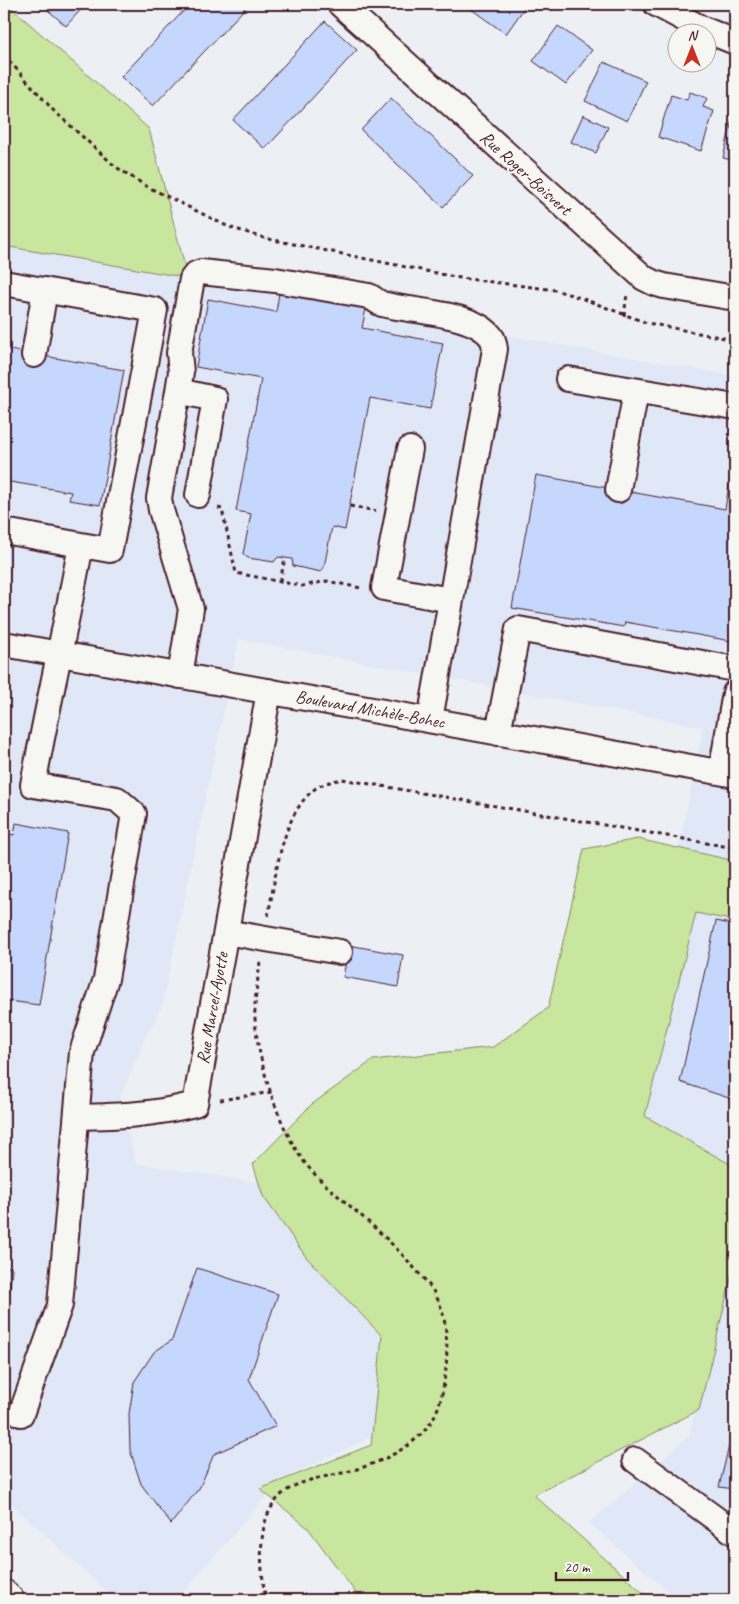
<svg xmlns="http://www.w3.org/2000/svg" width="739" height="1604" viewBox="0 0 739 1604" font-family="Caveat,sans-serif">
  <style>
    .built { fill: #e0e8f7 }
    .green { fill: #c8e69e; stroke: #898264 }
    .building { fill: #c5d7fd; stroke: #4a1f2b }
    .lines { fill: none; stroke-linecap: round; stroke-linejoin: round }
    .minor-casing { stroke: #4a1f2b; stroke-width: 28 }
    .highway-casing { stroke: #4a1f2b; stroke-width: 31 }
    .path { stroke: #4a1f2b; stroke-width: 3; stroke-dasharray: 4 4; stroke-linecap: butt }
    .minor { stroke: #f6f6f2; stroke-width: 24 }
    .highway { stroke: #f6f6f2; stroke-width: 28 }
    .labels { text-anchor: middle; stroke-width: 4.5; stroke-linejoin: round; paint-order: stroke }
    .street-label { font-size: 18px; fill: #4a1f2b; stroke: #f6f6f2 }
  </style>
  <rect width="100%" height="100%" fill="#ecf0f4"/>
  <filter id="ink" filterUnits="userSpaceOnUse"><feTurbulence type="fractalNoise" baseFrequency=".02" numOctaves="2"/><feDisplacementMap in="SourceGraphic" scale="10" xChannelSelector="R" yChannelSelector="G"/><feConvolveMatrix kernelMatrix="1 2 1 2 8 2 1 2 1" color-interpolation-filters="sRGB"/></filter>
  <g filter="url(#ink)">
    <path class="built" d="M4,246L735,376V1189L622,1104L666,912L703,727L239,639L162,1006L145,1039L119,1100L136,1163L278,1186L396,1336L387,1429L279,1481L177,1600H116L4,1497Z
      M735,1226V1600H678L589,1523L689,1436Z"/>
    <path class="green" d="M4,4H7L149,129L188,278L4,246Z
      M638,839L735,861V921L696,913L645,1116L735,1167V1262L699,1410L534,1495L651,1600H361L308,1528L260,1489L371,1445L382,1336L306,1257L263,1196L253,1164L311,1105L373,1060L493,1047L548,1008L584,849Z"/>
    <path class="building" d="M41,4H86L66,26Z
      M190,4H249L153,106L121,77Z
      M475,4H527L506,34L471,9Z
      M325,21L357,50L265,149L233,120Z
      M558,26L592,50L566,85L533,61Z
      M604,62L646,81L627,121L585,101Z
      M690,92L707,98L703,107L714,111L701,151L658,137L671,95L687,100Z
      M391,98L473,176L443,207L361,130Z
      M583,115L608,127L596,153L571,142Z
      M733,116H735V161L723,158Z
      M280,287L367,303L362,328L443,343L430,409L370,398L345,530L332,527L324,567L321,572L293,566L292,559L278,557L274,562L248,558L243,554L251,514L236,511L261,379L196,367L208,299L276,312Z
      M4,349L124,370L100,505L69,500L71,492L4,481Z
      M735,449V638L731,641L625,622L624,627L512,608L536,475L725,509Z
      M16,823L68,833L39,1005L8,1001L4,1041V833L14,835Z
      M716,921L735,925V1100L680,1082Z
      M349,945L403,955L398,987L343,977Z
      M4,1266L12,1268L8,1308L4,1307Z
      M197,1268L278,1294L249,1379L276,1426L214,1454L200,1487L171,1524L141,1484L130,1450L129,1414L134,1382L154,1352L172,1340Z
      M735,1421V1489L719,1487Z"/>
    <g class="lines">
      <defs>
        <path id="minor" d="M340,4L644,278L654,283L664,286L735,298
          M656,4L703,29L735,42
          M4,283L155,310L110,550L81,545
          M34,355L45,290
          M568,379L735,407
          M178,391L181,372L179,353L192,279L196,274L201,272L275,280L369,296C373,298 377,302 382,304C411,312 475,312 492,338C494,341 494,345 495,349L430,720
          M410,449L384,588L451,600
          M618,490L636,391
          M4,531L81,545C66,625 48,704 33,785L117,799L134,814L106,979L82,1052L60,1305L21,1414
          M4,644L735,775
          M180,676L191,609L161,510L159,498L178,391L215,399L198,495
          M498,733L518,629L735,669
          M721,772L735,693
          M226,932L340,952
          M77,1117C119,1116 153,1115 195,1104L269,691
          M635,1460L735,1533"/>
        <path id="highway" d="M4,1594L10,1600"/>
      </defs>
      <use href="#minor" class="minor-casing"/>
      <use href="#highway" class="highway-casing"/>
      <path class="path" d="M4,55L53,110L116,167L146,186L229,227L264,238L460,278L555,290L581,298L647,323L735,340
        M624,316L627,294
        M350,506L376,511
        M218,508L222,509L236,573L302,586L327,581L361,588
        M280,581L285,558
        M268,916C276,876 281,814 316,788C324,783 333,781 342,779L735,848
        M260,962C258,980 254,1000 255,1018C257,1060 279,1129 305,1163C320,1182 340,1197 358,1213C379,1231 398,1249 416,1270C423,1278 431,1286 436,1296C447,1316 448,1345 446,1368C444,1385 441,1407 431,1422C415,1446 384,1461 357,1469C327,1479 289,1476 271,1508C257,1532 261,1574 266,1600
        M220,1100L272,1092"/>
      <use href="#minor" class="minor"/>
      <use href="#highway" class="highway"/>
    </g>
  </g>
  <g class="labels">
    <g class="street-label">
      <text transform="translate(526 173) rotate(42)" y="6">Rue Roger-Boisvert</text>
      <text transform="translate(370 709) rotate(10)" y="6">Boulevard Michèle-Bohec</text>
      <text transform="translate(212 1008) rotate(-80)" y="6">Rue Marcel-Ayotte</text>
    </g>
  </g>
  <rect width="739" height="1604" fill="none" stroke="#f6f6f2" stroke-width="20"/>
  <rect x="10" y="10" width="719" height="1584" fill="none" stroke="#4a1f2b" stroke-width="2" filter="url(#ink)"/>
  <g transform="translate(692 48)"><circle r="24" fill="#f6f6f2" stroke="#b1a0a2"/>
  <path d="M0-4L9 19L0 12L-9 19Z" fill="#c8321e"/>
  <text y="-8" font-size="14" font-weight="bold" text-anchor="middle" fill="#4a1f2b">N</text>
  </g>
  <path d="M556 1572v8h72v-8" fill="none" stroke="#4a1f2b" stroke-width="2.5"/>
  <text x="564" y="1572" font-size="15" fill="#4a1f2b" stroke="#f6f6f2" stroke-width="4" paint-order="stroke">20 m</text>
</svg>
